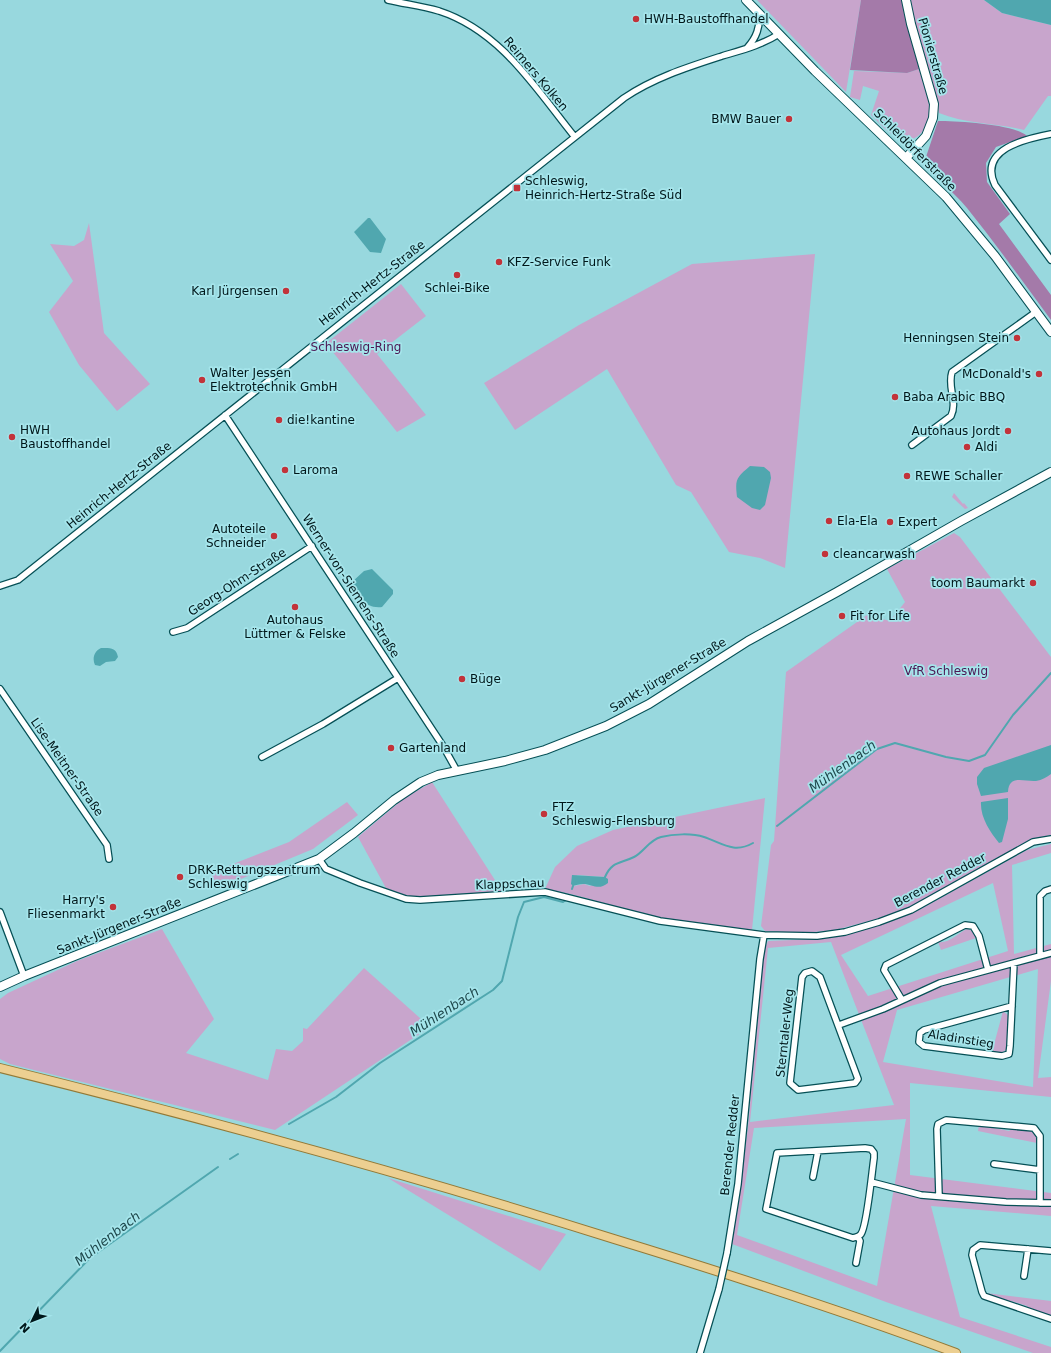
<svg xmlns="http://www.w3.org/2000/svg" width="1051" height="1353" viewBox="0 0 1051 1353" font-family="'DejaVu Sans',sans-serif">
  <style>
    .green { fill: #c8a5cc; fill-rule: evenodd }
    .forest { fill: #a47aa9 }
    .water { fill: #50a7af }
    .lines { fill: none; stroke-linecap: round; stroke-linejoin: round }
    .stream { stroke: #50a7af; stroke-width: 2 }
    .street-casing { stroke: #065056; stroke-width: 8 }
    .secondary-casing { stroke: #065056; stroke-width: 10 }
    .primary-casing { stroke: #927a38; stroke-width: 10 }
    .street { stroke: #fff; stroke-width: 5.5 }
    .secondary { stroke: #fff; stroke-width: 8 }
    .primary { stroke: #eccf91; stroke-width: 8 }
    .street-bridge-casing { stroke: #065056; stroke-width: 8; stroke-linecap: butt }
    .street-bridge { stroke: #fff; stroke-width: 5.5 }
    .poi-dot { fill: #c2333a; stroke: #a5e5eb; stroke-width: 1.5 }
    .labels { text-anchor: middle; stroke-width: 3.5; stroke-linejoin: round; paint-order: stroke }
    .poi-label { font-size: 12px; fill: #00171a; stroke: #a5e5eb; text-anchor: start }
    .street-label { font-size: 12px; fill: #00171a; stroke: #a5e5eb }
    .park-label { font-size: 12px; fill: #4c1753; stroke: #a5e5eb }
    .water-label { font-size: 13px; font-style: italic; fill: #1f484c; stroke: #a5e5eb }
  </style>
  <rect width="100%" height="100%" fill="#98d8de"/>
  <path class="green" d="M757,0H861L846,92Z
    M910,0H984L1002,13L1051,25V96H1048L1024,130C997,123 965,124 939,113C931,75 918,38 910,0Z
    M919,69C925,88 939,119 919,135C915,138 911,141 905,140C893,139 880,123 871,115L879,91L863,86L860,100L850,97L854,71L907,73Z
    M89,223L104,333L150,384L117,411L79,365L49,312L73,281L50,244L74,246L84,240Z
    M815,254L785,568L760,558L729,552L691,492L676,485L607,369L515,430L484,383L579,325L692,264Z
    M401,284L426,316L377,354L426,415L397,432L328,346L329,341Z
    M954,493L963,504L964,503L968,508L965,509L952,497Z
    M954,533L960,537L1051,657V835L1029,840L953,885L896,914L835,930L804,933L765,931L761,926L771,845L774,841L786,672L867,615L890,621L905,602L887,569Z
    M432,782L502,891L421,897L405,896L387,890L358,837L403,799Z
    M765,798L752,930C721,926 688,924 658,918C620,909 583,895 545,889L555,867L577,846L613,830ZM577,875L605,877L590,886L584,884L574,886Z
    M347,802L358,815L313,849L219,888L210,873L289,842Z
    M1051,844V853L1012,865L1014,954L1051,944V981L1038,1078L1051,1077V1097L910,1083V1175L1051,1193V1216L931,1206L960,1317L1051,1347V1353H1033L886,1302L732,1244L748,1127L764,951L768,941L818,939L860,931L892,921L919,910L1027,850ZM993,883L1008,951L868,996L841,955ZM831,942L894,1105L750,1122L768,948ZM1038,969L1033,1087L883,1062L897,1010ZM906,1119L877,1286L737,1235L754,1128Z
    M162,929L214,1019L186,1053L268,1080L276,1049L292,1051L303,1041V1028L307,1029L364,968L430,1027L275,1130L10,1064L0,1059V999L8,993L77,961Z
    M967,929L973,931L976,938L941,950L938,942C949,944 958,933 967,929Z
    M1003,1011L1009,1016L1008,1048C1003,1053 999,1054 992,1052Z
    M979,1125L1009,1131L1012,1128C1024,1129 1037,1128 1037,1143L978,1131Z
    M388,1178L566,1234L540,1271Z
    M986,1293L1051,1301V1317L1028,1309L1027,1306L1011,1301L1009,1303Z"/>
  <path class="forest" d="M861,0H902L919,69L907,73L850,70Z
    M938,121C957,121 1014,124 1027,136L996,147L986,163L987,182L1010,214L999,224L1051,295V320C1023,282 996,244 967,208C953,191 935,179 925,160Z"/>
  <path class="water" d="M984,0H1051V25L1002,13Z
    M368,218H370L386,239L381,253L370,252L354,232Z
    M750,466L764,467L770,472L771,478L765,505L760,510L752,508L737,497C735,479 736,478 750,466Z
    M372,569L393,590V594L382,607C365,609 357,596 352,582L364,571Z
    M101,648C110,648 116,647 118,657L115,661L106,662L100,666L95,665C92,659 94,651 101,648Z
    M1051,745V774C1047,777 1042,780 1036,781C1024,782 1009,774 1008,792L981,796L977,784V777L984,768Z
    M1008,798V819L1002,842L999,843C990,832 980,817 981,802Z
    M572,875L605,877L608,879V883C598,891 593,884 583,884C579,884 576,885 573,886L571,884Z"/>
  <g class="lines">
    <path class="stream" d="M777,826L877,749L895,743L946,757L969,761L985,755L1013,715L1051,673
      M605,877C612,861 620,864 634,857C644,852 649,840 661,837C673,834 692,833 704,837C722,843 734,854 753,843
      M572,889L573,886
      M289,1124L336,1097L380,1063L493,990L502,981L518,917L524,902L544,897L563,902L566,900
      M230,1159L238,1154
      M0,1351L90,1258L218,1167"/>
    <defs>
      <path id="street" d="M388,0C405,4 422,6 439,11C501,31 536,89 574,136
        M747,48C757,37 760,27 759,13
        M1051,134C1025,139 978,149 995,185L1051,260
        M225,415L443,746L457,771
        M912,445L951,416C958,402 947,387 952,372L1036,312
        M0,586L18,580L624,98C653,78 688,67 722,56C742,50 762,45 779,34
        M173,632L187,628L312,546
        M0,689L107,845L109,859
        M262,757L323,724L398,678
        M319,859L326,869L360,883L406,899L420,900L545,892L660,921L764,935L817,936L845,932L879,922L911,910L1033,842L1051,839
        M0,912L24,976
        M1040,956V896L1045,891L1051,889
        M812,971L820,977L858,1079L855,1083L798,1090L790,1083L802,977L805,973Z
        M902,1000L884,970L886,965L965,925L973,926L979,936L988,970
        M1012,1006L924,1030L920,1033L919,1042L924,1046L1002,1056L1009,1054L1010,1046L1014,963
        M839,1025L883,1009L940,983L1051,953
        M865,1148L871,1149L874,1153V1158C872,1171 867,1226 861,1234C859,1237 856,1237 853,1238L766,1209L777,1153Z
        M994,1164L1040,1170
        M813,1177L818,1151
        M871,1182L921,1195L1006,1202L1051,1203
        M939,1196L937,1129L938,1124L946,1120L1034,1128L1040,1136V1203
        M1051,1251L980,1245L973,1250L972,1255L982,1292L984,1296L1051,1319
        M727,1253L738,1184L760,959L764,935
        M856,1263L860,1241L858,1237
        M1024,1276L1028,1249
        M700,1353L719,1289"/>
      <path id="secondary" d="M746,0L815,71L946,197L995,256L1051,332
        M906,158L926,136L933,118L934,104L911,24L906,0
        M0,987L24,976L319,859L354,833L394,800L421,782L438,775L505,761L545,750L606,726L649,704L748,641L837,592L961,521L1051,472"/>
      <path id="primary" d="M0,1068C206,1119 411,1175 614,1239C728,1274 844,1311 956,1353"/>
    </defs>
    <use href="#street" class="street-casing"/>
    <use href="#secondary" class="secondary-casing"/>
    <use href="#primary" class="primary-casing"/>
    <use href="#street" class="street"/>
    <use href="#secondary" class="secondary"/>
    <use href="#primary" class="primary"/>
    <defs>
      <path id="street-bridge" d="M719,1289L727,1253"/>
    </defs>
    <use href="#street-bridge" class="street-bridge-casing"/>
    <use href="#street-bridge" class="street-bridge"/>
  </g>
  <g class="poi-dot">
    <circle cx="636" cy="19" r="4"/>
    <circle cx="789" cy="119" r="4"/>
    <rect x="513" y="184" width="8" height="8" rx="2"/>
    <circle cx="499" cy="262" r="4"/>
    <circle cx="457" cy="275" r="4"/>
    <circle cx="286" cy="291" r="4"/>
    <circle cx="1017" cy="338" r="4"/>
    <circle cx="1039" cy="374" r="4"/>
    <circle cx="202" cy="380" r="4"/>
    <circle cx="895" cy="397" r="4"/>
    <circle cx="279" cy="420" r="4"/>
    <circle cx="1008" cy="431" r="4"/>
    <circle cx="12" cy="437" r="4"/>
    <circle cx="967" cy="447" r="4"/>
    <circle cx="285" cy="470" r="4"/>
    <circle cx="907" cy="476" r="4"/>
    <circle cx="829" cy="521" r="4"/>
    <circle cx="890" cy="522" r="4"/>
    <circle cx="274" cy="536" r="4"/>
    <circle cx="825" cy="554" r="4"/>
    <circle cx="1033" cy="583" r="4"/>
    <circle cx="295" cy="607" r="4"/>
    <circle cx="842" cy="616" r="4"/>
    <circle cx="462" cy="679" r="4"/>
    <circle cx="391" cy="748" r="4"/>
    <circle cx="544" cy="814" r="4"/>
    <circle cx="180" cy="877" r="4"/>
    <circle cx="113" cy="907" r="4"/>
  </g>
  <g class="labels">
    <g class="poi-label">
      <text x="644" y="23">HWH-Baustoffhandel</text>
      <text x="781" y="123" text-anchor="end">BMW Bauer</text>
      <text x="525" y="185">Schleswig,<tspan x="525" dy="14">Heinrich-Hertz-Straße Süd</tspan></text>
      <text x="507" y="266">KFZ-Service Funk</text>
      <text x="457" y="292" text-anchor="middle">Schlei-Bike</text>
      <text x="278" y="295" text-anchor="end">Karl Jürgensen</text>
      <text x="1009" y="342" text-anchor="end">Henningsen Stein</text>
      <text x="210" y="377">Walter Jessen<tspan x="210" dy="14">Elektrotechnik GmbH</tspan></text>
      <text x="1031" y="378" text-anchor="end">McDonald's</text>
      <text x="903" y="401">Baba Arabic BBQ</text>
      <text x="287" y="424">die!kantine</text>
      <text x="20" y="434">HWH<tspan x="20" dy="14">Baustoffhandel</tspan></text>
      <text x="1000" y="435" text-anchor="end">Autohaus Jordt</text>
      <text x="975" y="451">Aldi</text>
      <text x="293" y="474">Laroma</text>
      <text x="915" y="480">REWE Schaller</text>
      <text x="837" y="525">Ela-Ela</text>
      <text x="898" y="526">Expert</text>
      <text x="266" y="533" text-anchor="end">Autoteile<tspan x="266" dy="14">Schneider</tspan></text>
      <text x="833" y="558">cleancarwash</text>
      <text x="1025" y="587" text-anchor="end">toom Baumarkt</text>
      <text x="850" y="620">Fit for Life</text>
      <text x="295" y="624" text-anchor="middle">Autohaus<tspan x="295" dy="14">Lüttmer &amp; Felske</tspan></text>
      <text x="470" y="683">Büge</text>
      <text x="399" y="752">Gartenland</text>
      <text x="552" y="811">FTZ<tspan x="552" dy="14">Schleswig-Flensburg</tspan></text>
      <text x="188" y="874">DRK-Rettungszentrum<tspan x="188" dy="14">Schleswig</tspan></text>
      <text x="105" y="904" text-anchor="end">Harry's<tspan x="105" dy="14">Fliesenmarkt</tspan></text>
    </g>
    <g class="street-label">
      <text transform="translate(933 56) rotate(74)" y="4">Pionierstraße</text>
      <text transform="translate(536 74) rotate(50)" y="4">Reimers Kolken</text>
      <text transform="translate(915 150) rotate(45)" y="4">Schleidörferstraße</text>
      <text transform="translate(372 283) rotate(-38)" y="4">Heinrich-Hertz-Straße</text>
      <text transform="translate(119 485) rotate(-39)" y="4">Heinrich-Hertz-Straße</text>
      <text transform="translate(237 582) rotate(-33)" y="4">Georg-Ohm-Straße</text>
      <text transform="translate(351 586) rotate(57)" y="4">Werner-von-Siemens-Straße</text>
      <text transform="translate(668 675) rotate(-31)" y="4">Sankt-Jürgener-Straße</text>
      <text transform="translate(67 767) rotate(55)" y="4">Lise-Meitner-Straße</text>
      <text transform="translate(940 880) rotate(-28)" y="4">Berender Redder</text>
      <text transform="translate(510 884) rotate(-2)" y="4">Klappschau</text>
      <text transform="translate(119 926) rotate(-22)" y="4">Sankt-Jürgener-Straße</text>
      <text transform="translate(785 1033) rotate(-84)" y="4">Sterntaler-Weg</text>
      <text transform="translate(961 1039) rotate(9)" y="4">Aladinstieg</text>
      <text transform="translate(730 1145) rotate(-84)" y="4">Berender Redder</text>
    </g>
    <g class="park-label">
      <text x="356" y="351">Schleswig-Ring</text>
      <text x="946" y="675">VfR Schleswig</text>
    </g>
    <g class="water-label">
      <text transform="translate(842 766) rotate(-36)" y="5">Mühlenbach</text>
      <text transform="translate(444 1011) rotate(-33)" y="5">Mühlenbach</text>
      <text transform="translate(107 1238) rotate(-38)" y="5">Mühlenbach</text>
    </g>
  </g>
  <g transform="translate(32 1321) rotate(227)" stroke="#a5e5eb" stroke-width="3" paint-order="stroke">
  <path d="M0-3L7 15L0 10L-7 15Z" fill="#00171a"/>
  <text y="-6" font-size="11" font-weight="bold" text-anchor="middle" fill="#00171a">N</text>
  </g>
</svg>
